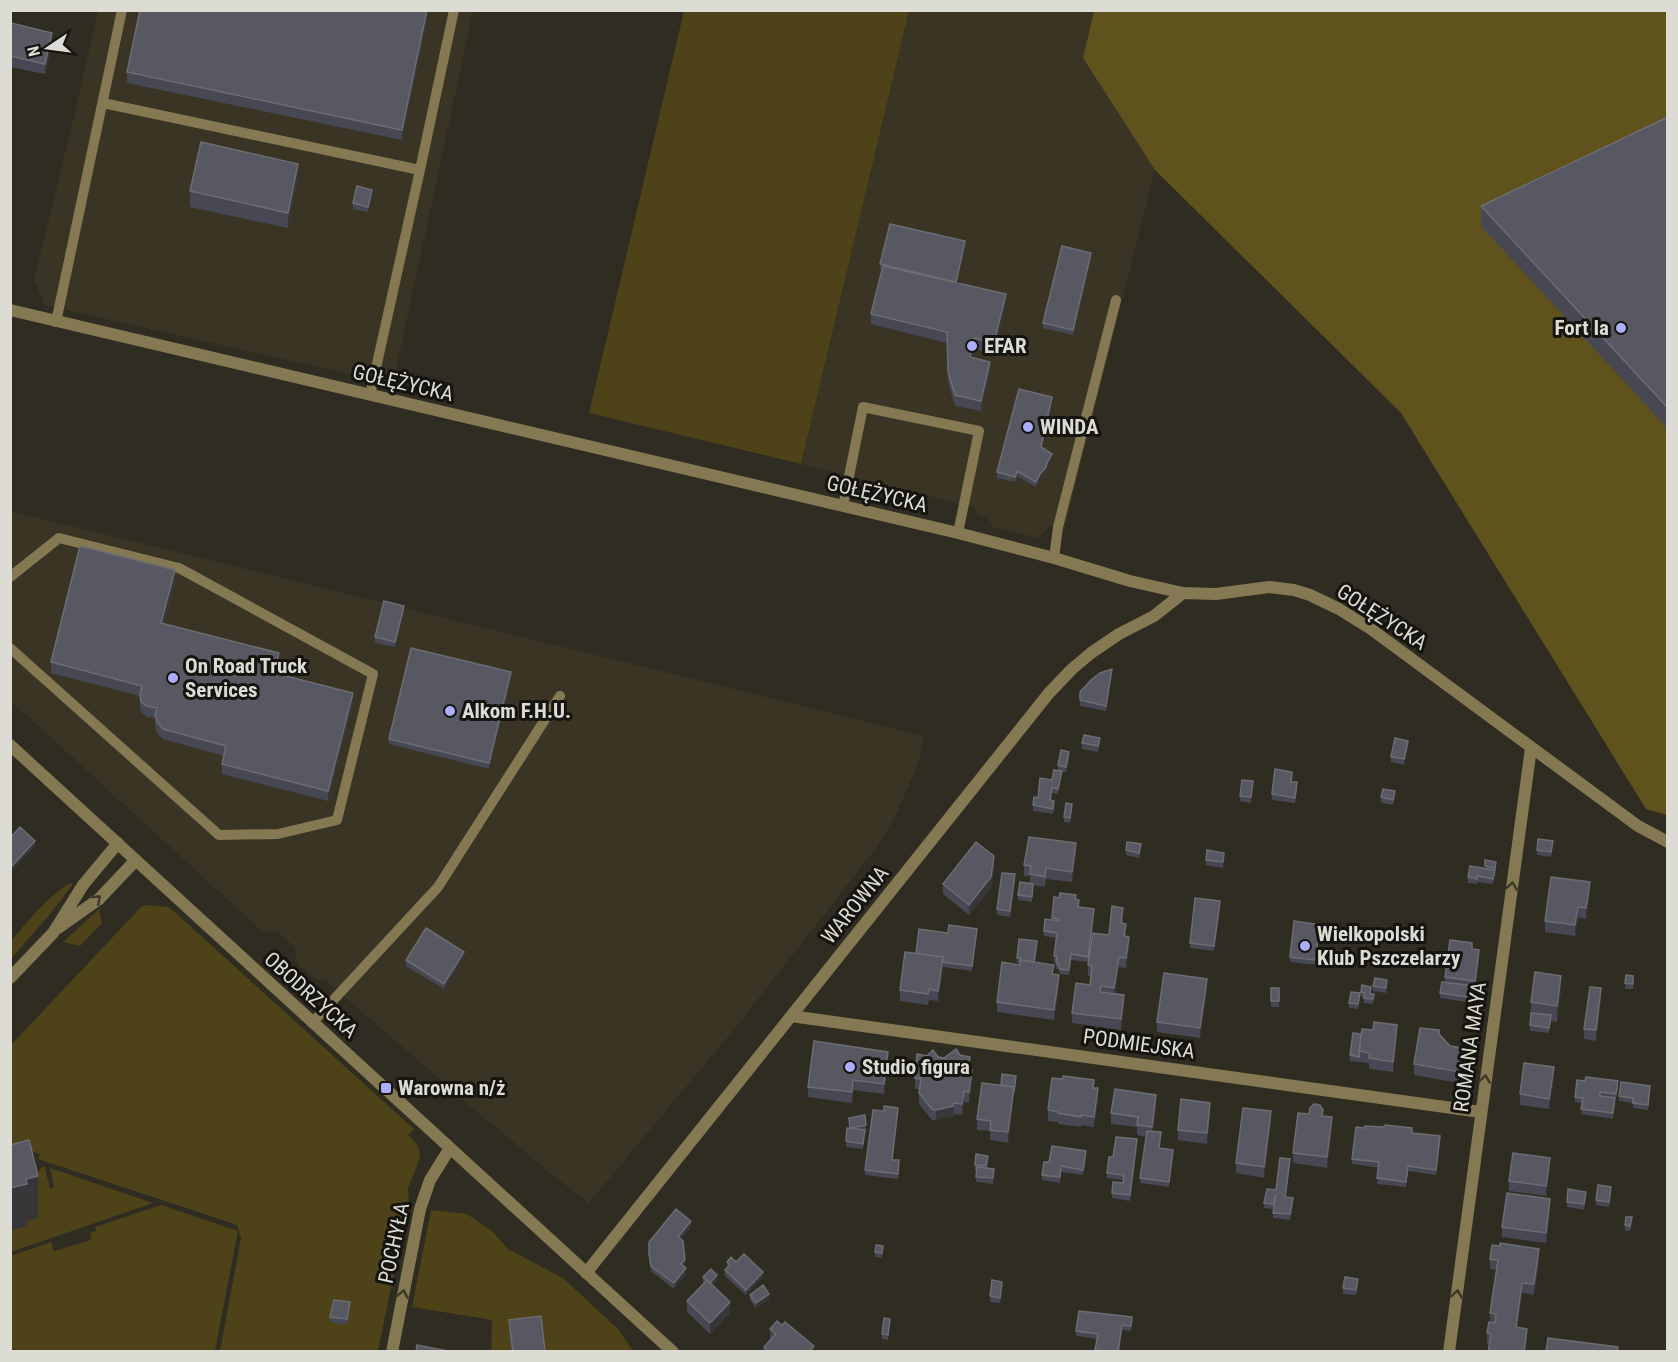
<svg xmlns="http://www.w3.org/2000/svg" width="1678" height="1362" viewBox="0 0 1678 1362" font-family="'Roboto Condensed',sans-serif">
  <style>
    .built { fill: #393424 }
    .green { fill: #4d4218 }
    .forest { fill: #60521c }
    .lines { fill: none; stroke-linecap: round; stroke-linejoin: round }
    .service { stroke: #847953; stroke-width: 10 }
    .minor { stroke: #847953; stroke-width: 12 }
    .wall { fill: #474853 }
    .shaded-wall { fill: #373639 }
    .building { fill: #575861; stroke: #6c6d73; stroke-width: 1.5 }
    .oneway { stroke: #3c3727 }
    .poi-dot { fill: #abaffb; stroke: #16140f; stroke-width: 2 }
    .labels { text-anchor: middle; stroke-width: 6; stroke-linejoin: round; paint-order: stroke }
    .poi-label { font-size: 21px; font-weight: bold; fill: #dddcd4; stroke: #16140f; text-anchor: start }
    .street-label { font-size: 21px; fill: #dddcd4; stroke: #16140f }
  </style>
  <rect width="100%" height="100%" fill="#2f2c21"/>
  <path class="built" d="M98,11H473L393,384L44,305L34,279L71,129Z
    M909,11H1094L1083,58L1155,170L1065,528L1051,525L1039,538L993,527L988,518L976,514L977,508L801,464Z
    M10,511L924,736L919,762L895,817L877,847L737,1026L589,1203L556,1178L482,1116L324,979L317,980L297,963L294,947L278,932L262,931L11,701Z"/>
  <path class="green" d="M684,11H909L801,464L589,413Z
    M71,883L73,884L51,913L11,959V941C25,925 52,891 71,883Z
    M149,905L169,907L414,1129L408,1135L417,1144L420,1152L419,1161L408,1188L409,1200L378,1351H220L241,1238L237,1225L38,1159L40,1154L29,1150L11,1158V1045L142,906Z
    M99,909L102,923L80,946L63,942Z
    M43,1166L45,1167L50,1189L54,1187L50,1168L153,1203L11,1252L10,1230L26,1226L29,1182Z
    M161,1205L238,1231L215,1351L17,1352L16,1349L11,1350V1256L51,1242L54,1251L91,1240L90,1233L96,1231L95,1227Z
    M431,1210L467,1214L492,1231L508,1249L563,1278L619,1330L633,1351H491L492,1320L412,1307Z"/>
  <path class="forest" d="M1094,11H1667V815L1646,809L1401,413L1155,170L1083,58Z"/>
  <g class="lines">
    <path class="service" d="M103,103L420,170L370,395
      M420,170L454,10
      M56,322L122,10
      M843,506L863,407L979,431L958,533
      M1054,558L1058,527L1116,300
      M10,577L59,538L179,568L373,674L337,820L278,834L219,835L10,648
      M312,1023L438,887L560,696"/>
    <path class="minor" d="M10,310L958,533L1054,558L1130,581L1183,593L1216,594L1269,587L1294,590L1310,595L1339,609L1371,629L1638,826L1668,842
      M10,745L673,1352
      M58,928L99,899L136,860
      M10,978L53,933L83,885L118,843
      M791,1016L1481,1112
      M586,1273L1049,693L1072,669L1091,653L1119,634L1154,616L1183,593
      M392,1352L420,1209L430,1180L450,1148
      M1449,1352L1531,748"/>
  </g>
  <path class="wall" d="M140,10H429L402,140L127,83V72Z
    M10,26L52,44L45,74L10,67Z
    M1668,117V429L1481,226V206Z
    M298,179L288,228L190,207V191Z
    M372,195L368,212L353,209V203Z
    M965,247L957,282L1006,304L994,354L974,349L972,358L990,373L981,411L955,406L948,382L947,343L871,324V314L882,270L880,269V264Z
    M1091,259L1073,335L1043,328V323Z
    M1052,402L1042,447L1052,460L1047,468L1046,472L1040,479L1036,487L1017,476L1015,482L997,478V472Z
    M175,581L164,624L279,664L277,673L353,703L328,801L222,774V764L224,756L163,739L157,733L155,726V718L147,717L141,712L140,705V696L51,673V662Z
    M404,611L395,647L375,643V637Z
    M1112,674L1106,711L1080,706V692Z
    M511,678L489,769L389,744V739Z
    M1082,743H1100L1098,752L1082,749Z
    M1408,747L1404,765L1391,762V757Z
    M1069,757L1066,772H1062L1058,794L1052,793L1051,800L1054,806L1053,814L1033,811V805L1052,780L1058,770V765Z
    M1292,782L1297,788L1295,803L1272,800V794Z
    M1253,787L1251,803L1240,801V796Z
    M1381,797H1395L1393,805L1381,803Z
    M1072,809L1070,823L1064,822V817Z
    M1553,846L1551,857L1537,855V850Z
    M1141,849L1139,858L1126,855V850Z
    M1076,854L1072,882L1046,879L1045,887L1033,885L1032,902L1018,900V895L1030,884V876H1024V865Z
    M1224,858L1223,868L1206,865V860Z
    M1485,860L1496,867L1493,884L1477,882V884L1468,883V877L1485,868Z
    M994,867L991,888L969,915L943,894V884Z
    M1015,880L1010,917L997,915V909Z
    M1590,893L1586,919L1578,918L1575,936L1545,932V921Z
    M1054,897L1076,899L1079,907L1094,915L1088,962L1071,960L1069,975L1060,974L1058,969H1056V962L1054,961V956L1056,938L1044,936V931L1052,920Z
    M1220,907L1214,951L1190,948V943Z
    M1123,918V923L1129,948L1126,968L1119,967L1115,994L1124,1006L1121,1030L1072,1023V1013L1090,985L1091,976H1088V965L1109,935Z
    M1320,930L1315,965L1290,962V957Z
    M948,933L977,934L972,971L943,967L938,1001L929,1000L928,1005L900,1001V990L916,953Z
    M1037,947L1035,962L1054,974L1059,985L1054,1020L997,1012V1002L1020,965V963H1017V958Z
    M1472,949L1479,961L1474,1003L1440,998V993L1445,982V977Z
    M464,958L444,989L406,966V960Z
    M1626,975L1633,976V989H1625Z
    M1387,985L1386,993L1373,991V986Z
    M1271,988H1279V1007H1271Z
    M1207,990L1200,1038L1157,1032V1022Z
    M1561,991L1557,1022L1551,1021L1549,1033L1530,1031L1531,1002Z
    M1361,992L1371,994L1374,999L1373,1004L1364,1003V998L1361,997Z
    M1360,998L1358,1009L1349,1008V1003Z
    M1601,999L1596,1041L1584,1039V1029Z
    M1361,1034L1397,1036L1393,1072L1369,1069V1063L1350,1061V1055Z
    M1439,1035L1463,1059L1459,1083L1414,1075V1064Z
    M938,1057L970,1070L972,1081L969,1103L964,1102L962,1115L954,1114L953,1116L936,1120H932L919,1104V1089H915V1078Z
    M888,1063L884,1094L853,1090L852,1103L808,1097V1087Z
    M1554,1078L1549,1109L1520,1105V1094Z
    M1016,1081L1008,1143L990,1140V1131L977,1130V1119L1001,1085Z
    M1618,1087L1616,1099H1615L1613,1119L1581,1114L1582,1103L1575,1102V1097Z
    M1094,1088L1098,1099L1094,1127L1081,1125V1127L1058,1124V1122L1048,1121V1110Z
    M1650,1091L1648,1110L1633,1108V1103L1619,1101V1096Z
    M1156,1106L1153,1132L1161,1137L1159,1148L1173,1156L1169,1187L1140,1183L1146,1137L1137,1135V1127L1111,1124V1113Z
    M1210,1113L1207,1144L1178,1140V1130Z
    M898,1114L892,1160L899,1166L898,1179L865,1175V1170Z
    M1323,1116L1332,1128L1327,1168L1293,1163V1153Z
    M849,1118L866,1125V1130H865L863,1149L846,1147V1141L850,1128Z
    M1271,1122L1264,1178L1236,1173V1163Z
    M1412,1133L1440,1141L1436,1175L1408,1171L1406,1187L1377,1184L1379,1168L1352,1164V1159Z
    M1137,1145L1130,1201L1112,1198V1193L1123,1183V1180L1107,1178V1173L1113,1157Z
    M1086,1156L1083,1175L1061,1172L1060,1183L1042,1180V1175L1049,1162Z
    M988,1161L987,1168L994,1174L993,1184L976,1182L977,1171L975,1170V1165Z
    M1290,1164L1286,1197L1293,1204L1290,1220L1273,1218L1274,1203L1273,1209L1264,1208V1203L1276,1190Z
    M1550,1169L1546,1196L1509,1191V1181Z
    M1611,1192L1609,1207L1596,1205V1200Z
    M1586,1197L1584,1210L1567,1207V1202Z
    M1550,1210L1546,1243L1502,1237V1227Z
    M1632,1223L1630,1231H1625V1225Z
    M691,1227L681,1239L685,1265L683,1266L686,1274L674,1289L651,1271L649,1260V1242Z
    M883,1251L882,1258L875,1257V1252Z
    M1490,1259H1539L1534,1295L1522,1293L1517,1327L1527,1339L1525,1352H1488L1490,1344H1487V1333L1490,1322V1313L1496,1270L1490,1269Z
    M727,1262H736L763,1277L746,1295L725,1276V1270L728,1268L727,1267Z
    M703,1277L717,1281L712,1285L730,1313L710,1334L687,1312V1301L704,1284L703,1282Z
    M1358,1285L1356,1295L1343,1294V1288Z
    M1002,1287L1000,1303L990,1302V1296Z
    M750,1295L769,1299L756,1308L750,1300Z
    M350,1308L347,1325L330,1322V1317Z
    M509,1320L545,1352H511L509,1331Z
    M1132,1322L1131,1331L1122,1330L1119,1352H1095L1097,1339L1076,1336V1331Z
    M890,1324L888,1340L882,1339V1334Z
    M770,1329L814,1352H764V1347L770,1340Z"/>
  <path class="shaded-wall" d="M427,10H429L402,140V130Z
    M52,33V44L45,74V64Z
    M298,164V179L288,228V213Z
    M372,190V195L368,212V207Z
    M965,241V247L955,288V283Z
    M1091,253V259L1073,335V330Z
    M1006,294V304L994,354V343Z
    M974,338V349L970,368V357Z
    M990,362V373L981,411V401Z
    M1052,397V402L1041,452V447Z
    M1052,454V460L1047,468L1046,472L1040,479L1036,487V482Z
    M175,570V581L161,634V623Z
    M404,606V611L395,647V642Z
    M279,653V664L274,683V673Z
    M1112,669V674L1106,711V706Z
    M511,672V678L489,769V763Z
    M353,693V703L328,801V791Z
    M1408,741V747L1404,765V759Z
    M35,841V847L10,873V868Z
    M1076,843V854L1072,882V872Z
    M994,856V867L991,888L969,915V905Z
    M1590,882V893L1586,919V908Z
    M1220,901V907L1214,951V946Z
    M1578,907V918L1575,936V925Z
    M1094,909V915L1088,962V957Z
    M1129,937V948L1126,968V958Z
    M1479,950V961L1474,1003L1475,981Z
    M464,952V958L444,989V984Z
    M943,957V968L938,1001V991Z
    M1119,957V967L1114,999V988Z
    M1059,975V985L1054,1020V1010Z
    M1561,976V991L1557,1022V1006Z
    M1207,979V990L1200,1038V1028Z
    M1601,988V999L1596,1041V1030Z
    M1124,995V1006L1121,1030V1019Z
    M1397,1025V1036L1393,1072V1062Z
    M1463,1048V1059L1459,1083V1072Z
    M888,1052V1063L884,1094V1084Z
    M1554,1067V1078L1549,1109V1099Z
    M972,1070V1081L969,1103V1092Z
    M1016,1076V1081L1008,1143V1132Z
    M1098,1088V1099L1094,1127V1117Z
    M964,1091V1102L962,1115V1104Z
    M1156,1095V1106L1152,1138V1127Z
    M954,1103L953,1116L936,1120V1110Z
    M1210,1103V1113L1207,1144V1133Z
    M1271,1111V1122L1264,1178V1167Z
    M1332,1117V1128L1327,1168V1157Z
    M1137,1139V1145L1130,1201V1195Z
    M1550,1158V1169L1546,1196V1186Z
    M38,1176V1218L27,1221V1226L10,1230V1188L26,1179Z
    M1550,1199V1210L1546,1243V1233Z
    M691,1221V1227L678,1242V1237Z
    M1539,1249V1259L1534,1295V1284Z
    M685,1260V1265L681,1270V1264Z
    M686,1268V1274L674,1289V1283Z
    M763,1272V1277L746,1295V1290Z
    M717,1275V1281L709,1289V1283Z
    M1522,1283V1293L1516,1338V1327Z
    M769,1294V1299L756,1308V1303Z
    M730,1302V1313L710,1334V1323Z
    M1527,1329V1339L1525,1352H1524Z"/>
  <path class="building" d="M140,10H427L402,130L127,72Z
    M11,23L52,33L45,64L10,56Z
    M1668,117V408L1481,206Z
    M201,142L298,164L288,213L190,191Z
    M357,186L372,190L368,207L353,203Z
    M890,224L965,241L956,282L880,264Z
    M1062,246L1091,253L1073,330L1043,323Z
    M883,266L1006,294L994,343L974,338L970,357L990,362L981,401L955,395L948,372L947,332L871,314Z
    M1019,389L1052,397L1041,447L1052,454L1047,463L1046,467L1040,474L1036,482L1017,471L1015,477L997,472Z
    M80,546L175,570L161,623L279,653L274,673L353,693L328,791L222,764L226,746L163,729L157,722L155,715L157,708L147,706L141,702L140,695L142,686L51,662Z
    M384,601L404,606L395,642L375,637Z
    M411,648L511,672L489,763L389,739Z
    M1112,669L1106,706L1080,700V692L1091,680L1100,673Z
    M1084,735L1100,738L1098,746L1082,743Z
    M1395,738L1408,741L1404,759L1391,757Z
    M1061,750L1069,752L1066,767L1058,765Z
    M1275,769L1292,772L1291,782H1297L1295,798L1272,794Z
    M1054,770L1062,771L1058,789L1052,788L1050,800L1054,801L1053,809L1033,805L1034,797L1038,798L1040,778L1052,780Z
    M1242,780L1253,781L1251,797L1240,796Z
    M1383,789L1395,791L1393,800L1381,797Z
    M1066,803L1072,804L1070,818L1064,817Z
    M20,827L35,841L10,868V838Z
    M1029,837L1076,843L1072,872L1046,868L1045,877L1030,874L1031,866L1024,865Z
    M1538,839L1553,841L1551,852L1537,850Z
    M976,842L994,856L991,877L969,905L943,884Z
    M1127,842L1141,844L1139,853L1126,850Z
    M1207,850L1224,853L1223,862L1206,860Z
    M1485,860L1496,862L1495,868L1485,866Z
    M1470,866L1495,870L1493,879L1477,876V879L1468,877Z
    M1002,873L1015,874L1010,911L997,909Z
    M1551,877L1590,882L1586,908L1578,907L1575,925L1545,921Z
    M1020,882L1033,884L1032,897L1018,895Z
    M1060,893L1076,895L1075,899L1079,900L1078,907L1094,909L1088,957L1071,954L1069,970L1060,969L1058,964L1056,963L1057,956H1054L1057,933L1044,931L1045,919L1059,921V919L1052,918L1054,897L1059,898Z
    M1195,898L1220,901L1214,946L1190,943Z
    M1112,906L1123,908L1121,923L1126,924L1124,936L1129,937L1126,958L1119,957L1114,988L1101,986L1100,992L1124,995L1121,1019L1072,1013L1076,983L1090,985L1092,966L1088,965L1093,933L1109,935Z
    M1294,921L1320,925L1315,960L1290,957Z
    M949,925L977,929L972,966L943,962V957L916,953L919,929L948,933Z
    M426,928L464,952L444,984L406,960Z
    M1019,939L1037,941L1034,962L1021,960V958H1017Z
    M1450,940L1472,943V949L1479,950L1475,981L1445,977Z
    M905,952L943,957L938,991L929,989L928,994L900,990Z
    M1020,960L1054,965L1052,974L1059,975L1054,1010L997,1002L1002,962L1020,965Z
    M1535,972L1561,976L1557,1006L1531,1002Z
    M1164,973L1207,979L1200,1028L1157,1022Z
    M1626,975L1633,976V984L1625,983Z
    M1375,978L1387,980L1386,988L1373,986Z
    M1442,982L1475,986L1474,998L1440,993Z
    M1362,985L1371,987L1370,994H1374L1373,999L1364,998L1365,993L1361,992Z
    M1590,987L1601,988L1596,1030L1584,1029Z
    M1271,988H1279V1001H1271Z
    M1351,992L1360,993L1358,1004L1349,1003Z
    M1531,1013L1551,1015L1549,1028L1530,1025Z
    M1374,1022L1397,1025L1393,1062L1369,1058L1370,1053L1359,1051L1362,1029L1373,1030Z
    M1420,1028L1439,1030V1034L1450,1046L1463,1048L1459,1072L1414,1064Z
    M1353,1033L1361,1034L1359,1057L1350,1055Z
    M814,1041L888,1052L884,1084L853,1080L852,1092L808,1087Z
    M956,1049L960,1055L970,1057L968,1070H972L969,1092L964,1091L962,1104L954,1103L953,1106L936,1110L932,1109L919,1093L921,1079L915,1078L917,1054L927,1056L933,1050L938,1057L944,1058Z
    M1524,1063L1554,1067L1549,1099L1520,1094Z
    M1002,1074L1016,1076L1014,1092V1087L1001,1085Z
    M1063,1076L1094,1080L1093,1088H1098L1094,1117L1081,1115V1117L1058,1113V1112L1048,1110L1052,1078L1062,1079Z
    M1586,1077L1618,1081L1616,1094L1600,1092V1096L1615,1098L1613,1113L1581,1109L1583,1098L1575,1097L1577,1080L1585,1081Z
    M1621,1082L1650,1086L1648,1105L1633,1103V1098L1619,1096Z
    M982,1083L1014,1087L1008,1132L990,1130L991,1121L977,1119Z
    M1115,1089L1156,1095L1152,1127L1137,1125L1138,1117L1111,1113Z
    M1181,1099L1210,1103L1207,1133L1178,1130Z
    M1314,1104L1320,1105L1323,1110L1322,1116L1332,1117L1327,1157L1293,1153L1298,1113L1309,1114L1310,1108Z
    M884,1106L898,1108L892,1160H899L898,1174L865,1170L873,1110L884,1111Z
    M1243,1108L1271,1111L1264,1167L1236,1163Z
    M865,1115L866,1125L850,1128L849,1118Z
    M1385,1125L1412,1128V1133L1440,1136L1436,1170L1408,1166L1406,1182L1377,1178L1379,1162L1352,1159L1356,1127L1365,1128V1126L1384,1127Z
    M847,1128L865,1130L863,1144L846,1141Z
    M1147,1131L1161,1132L1159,1148L1173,1150L1169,1182L1140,1178Z
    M1116,1137L1137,1139L1130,1195L1112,1193L1113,1182L1123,1183L1124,1175L1107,1173L1109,1157H1113Z
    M29,1140L38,1176L26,1179L27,1184L10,1188V1145Z
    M1052,1146L1086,1151L1083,1170L1061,1166L1060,1177L1042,1175L1044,1162H1049Z
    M1513,1153L1550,1158L1546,1186L1509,1181Z
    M976,1154L988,1156L986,1166L975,1165Z
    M1280,1158L1290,1159L1285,1197L1293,1198L1290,1214L1273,1213L1276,1194L1273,1204L1264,1203L1267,1189L1276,1190Z
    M977,1167L994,1169L993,1178L976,1177Z
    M1598,1185L1611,1187L1609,1202L1596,1200Z
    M1568,1189L1586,1192L1584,1204L1567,1202Z
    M1507,1193L1550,1199L1546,1233L1502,1227Z
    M676,1209L691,1221L678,1237L683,1241L685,1260L681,1264L686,1268L674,1283L651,1266L649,1254V1242Z
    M1626,1217H1632L1630,1226L1625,1225Z
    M1500,1243L1539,1249L1534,1284L1522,1283L1516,1327L1527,1329L1524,1352H1488L1491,1334L1487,1333L1489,1322L1495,1323L1496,1314L1490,1313L1498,1260L1490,1259L1492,1245L1500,1246Z
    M876,1245L883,1246L882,1253L875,1252Z
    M744,1254L763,1272L746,1290L725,1270L730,1265L727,1262L731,1257L736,1262Z
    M711,1269L717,1275L710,1283L703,1277Z
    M1345,1277L1358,1279L1356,1290L1343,1288Z
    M707,1280L730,1302L710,1323L687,1301Z
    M992,1280L1002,1282L1000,1298L990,1296Z
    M763,1285L769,1294L756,1303L750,1295Z
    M334,1300L350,1302L347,1319L330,1317Z
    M1079,1311L1132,1317L1131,1326L1122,1325L1118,1352L1095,1350L1098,1334L1076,1331Z
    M541,1316L545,1352H513L509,1320Z
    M884,1318L890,1319L888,1335L882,1334Z
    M777,1321L782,1325L785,1322L814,1346L809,1352H768L764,1347L776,1334L770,1329Z
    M1548,1338L1618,1347L1617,1352H1546Z
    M417,1345L448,1351V1352H416Z"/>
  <defs><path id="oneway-chevron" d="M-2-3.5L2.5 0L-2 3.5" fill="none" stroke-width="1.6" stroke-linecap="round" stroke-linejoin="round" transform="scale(1.5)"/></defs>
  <g class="oneway">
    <use href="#oneway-chevron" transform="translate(1512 886) rotate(-82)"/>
    <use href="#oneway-chevron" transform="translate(97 899) rotate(-41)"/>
    <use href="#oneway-chevron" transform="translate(1485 1079) rotate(-82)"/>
    <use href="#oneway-chevron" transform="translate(403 1294) rotate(-79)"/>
    <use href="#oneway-chevron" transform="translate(1457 1294) rotate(-82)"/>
  </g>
  <g class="poi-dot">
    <circle cx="1621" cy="328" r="6"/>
    <circle cx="972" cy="346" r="6"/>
    <circle cx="1028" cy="427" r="6"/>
    <circle cx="173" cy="678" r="6"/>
    <circle cx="450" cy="711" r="6"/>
    <circle cx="1305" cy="946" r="6"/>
    <circle cx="850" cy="1067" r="6"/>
    <rect x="380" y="1082" width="12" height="12" rx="3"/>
  </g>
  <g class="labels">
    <g class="poi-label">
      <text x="1609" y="335" text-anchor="end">Fort Ia</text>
      <text x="984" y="353">EFAR</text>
      <text x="1040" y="434">WINDA</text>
      <text x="185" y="673">On Road Truck<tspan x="185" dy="24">Services</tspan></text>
      <text x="462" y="718">Alkom F.H.U.</text>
      <text x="1317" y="941">Wielkopolski<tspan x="1317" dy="24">Klub Pszczelarzy</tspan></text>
      <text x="862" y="1074">Studio figura</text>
      <text x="398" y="1095">Warowna n/ż</text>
    </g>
    <g class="street-label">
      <text transform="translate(403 383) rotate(13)" y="7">GOŁĘŻYCKA</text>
      <text transform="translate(877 494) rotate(13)" y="7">GOŁĘŻYCKA</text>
      <text transform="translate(1382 617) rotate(33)" y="7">GOŁĘŻYCKA</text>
      <text transform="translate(855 905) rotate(-51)" y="7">WAROWNA</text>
      <text transform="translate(311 995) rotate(42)" y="7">OBODRZYCKA</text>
      <text transform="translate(1139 1044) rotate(8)" y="7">PODMIEJSKA</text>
      <text transform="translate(1470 1047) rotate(-82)" y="7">ROMANA MAYA</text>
      <text transform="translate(394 1243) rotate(-78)" y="7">POCHYŁA</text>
    </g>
  </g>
  <rect width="1678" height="1362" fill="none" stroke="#dddcd4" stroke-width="24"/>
  <g transform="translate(48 48) rotate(257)" stroke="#16140f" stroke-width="4.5" paint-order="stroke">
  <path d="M0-4.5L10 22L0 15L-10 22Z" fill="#dddcd4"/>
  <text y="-9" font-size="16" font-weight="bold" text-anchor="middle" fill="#dddcd4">N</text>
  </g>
</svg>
